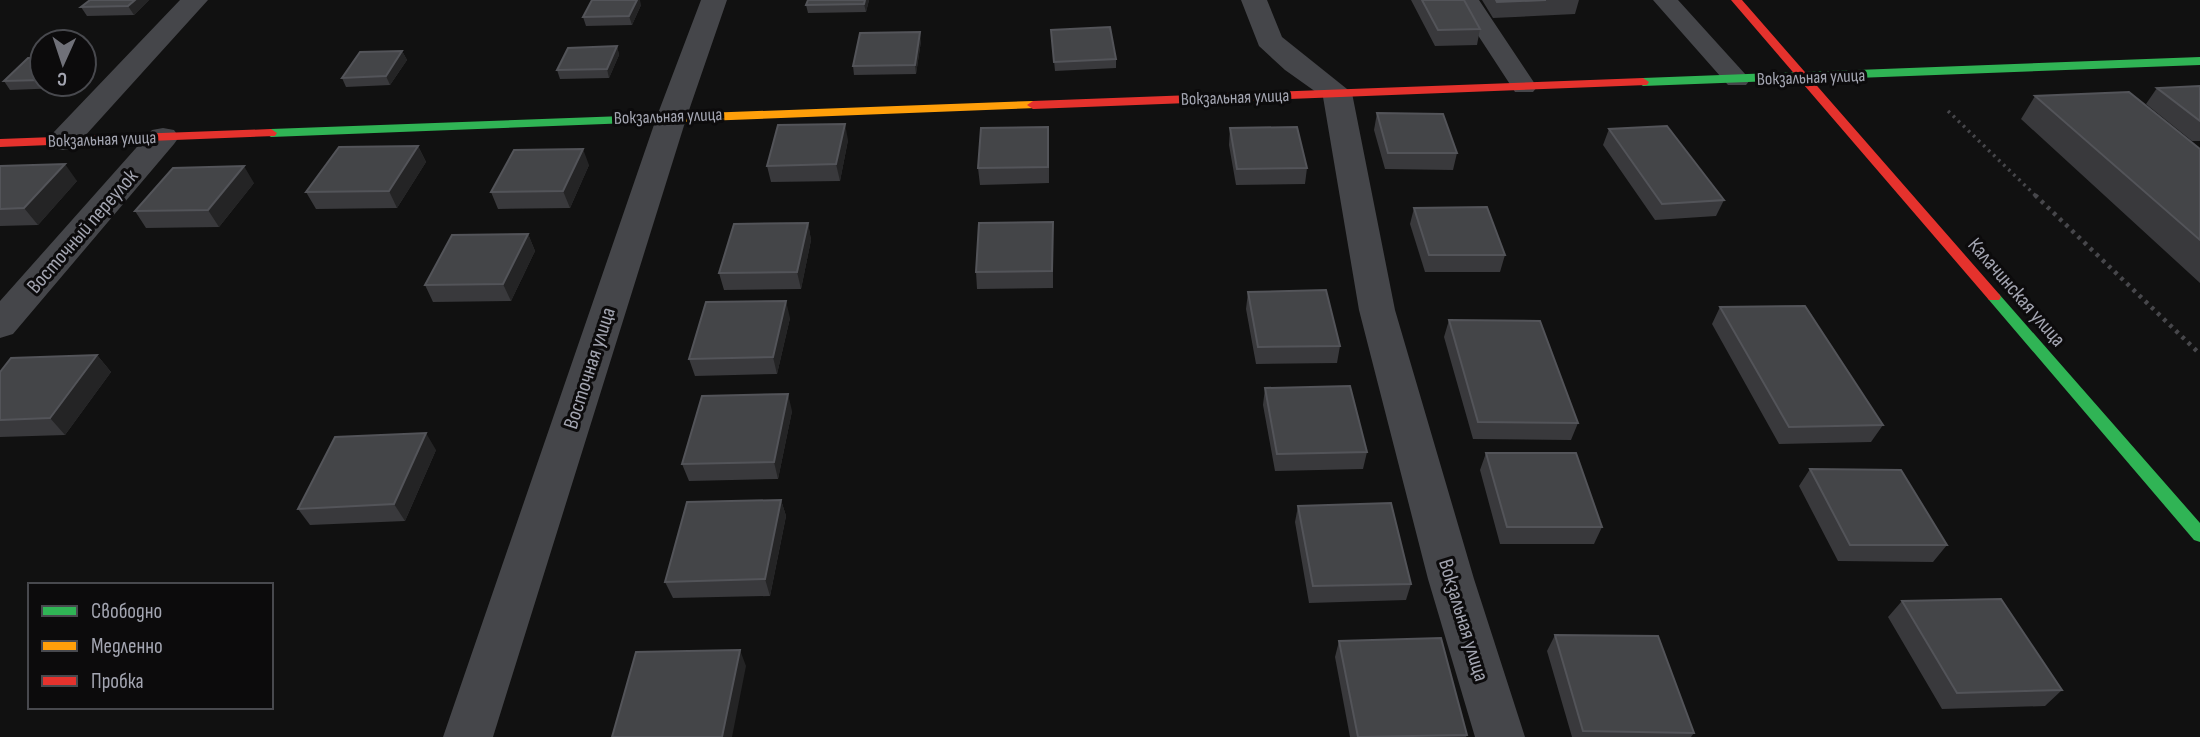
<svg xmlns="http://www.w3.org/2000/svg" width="2200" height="737" viewBox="0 0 2200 737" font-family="'Sofia Sans Condensed',sans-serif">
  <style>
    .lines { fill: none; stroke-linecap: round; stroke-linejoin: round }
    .path-far1 { stroke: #47474b; stroke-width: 3.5; stroke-dasharray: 2.5 4.5; stroke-linecap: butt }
    .path { stroke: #47474b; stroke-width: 4.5; stroke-dasharray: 3.5 5; stroke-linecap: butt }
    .lane { fill: #45464a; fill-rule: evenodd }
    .street { fill: #45464a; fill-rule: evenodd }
    .fast { fill: #30b455; fill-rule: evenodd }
    .slow { fill: #ff9f0a; fill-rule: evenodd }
    .jam { fill: #e5322d; fill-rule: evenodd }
    .wall { fill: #39393c }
    .shaded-wall { fill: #242425 }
    .building { fill: #444548; stroke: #535459; stroke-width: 2 }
    .labels { text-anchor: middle; stroke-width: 6; stroke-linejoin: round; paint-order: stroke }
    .far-street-label { font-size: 18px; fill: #a3a5b1; stroke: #0c0b0c }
    .street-label { font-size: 21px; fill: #a3a5b1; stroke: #0c0b0c }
  </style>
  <rect width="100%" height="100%" fill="#111"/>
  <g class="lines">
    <path class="path-far1" d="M1948,111L2037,197"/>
    <path class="path" d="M2035,195L2200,354"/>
    <path class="lane" d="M1455,0H1479L1537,87L1533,92H1515Z
      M1653,0H1678L1746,75L1750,80L1746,85H1728Z"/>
    <path class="street" d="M180,0H208L74,148L63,150L52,148L47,141L52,134Z
      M701,0H727L687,116L493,737H443L657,116Z
      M1241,0H1267L1282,37L1352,93L1395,310L1474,579L1525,737H1475L1428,579L1359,310L1323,97L1285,70L1259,46Z
      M163,128L174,130L179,137L174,144L13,334L0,338V301L152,130Z"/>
    <path class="fast" d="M2200,57V65L1643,86L1637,82L1643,78Z
      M678,114L682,115V121L271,137L265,133L271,129Z
      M1994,292L1999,294L2200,523V542L2194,540L1989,300L1987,297L1989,294Z"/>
    <path class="slow" d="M1033,101L1037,102V108L678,122L672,118L678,114Z"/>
    <path class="jam" d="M1731,0H1742L1999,294L2001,297L1999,300H1989Z
      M1643,78L1649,82L1647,85L1033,109L1027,105L1033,101Z
      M271,129L277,133L275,136L0,147V139Z"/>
  </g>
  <path class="wall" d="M149,0L134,15L87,16L81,7Z
    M869,0L866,12L808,13L806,5Z
    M1411,0H1464L1480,29L1477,45L1435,46Z
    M1482,0H1579L1575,14L1493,18Z
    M641,5L632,25L586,26L583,17Z
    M1051,30L1116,59V68L1055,71Z
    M921,41L916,74L854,75L853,66Z
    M617,46L619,55L609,78L560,79L557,70Z
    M402,51L407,60L390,85L346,87L342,78Z
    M42,58V84H65L61,88L10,90L4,81Z
    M2200,86V141H2192L2146,104L2157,88Z
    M2035,96L2200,149V283L2021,119Z
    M1377,113L1457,153L1453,170L1385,169L1374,130Z
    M1230,128L1307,168L1305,184L1236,185L1229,145Z
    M1609,129L1724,200L1716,216L1655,220L1603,145Z
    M848,140L840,181L771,182L767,166Z
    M1049,143V183L980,185L978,168Z
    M418,146L426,162L397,208L316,209L306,192Z
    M589,165L570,208L498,209L491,192Z
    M0,166L77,181L38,225L0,226Z
    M254,183L219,227L146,228L135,211Z
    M1414,208L1505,255L1500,272H1425L1410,224Z
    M1053,222V288L977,289L976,272Z
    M808,223L811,240L801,289L724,290L719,273Z
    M528,234L535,251L511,301L433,302L425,285Z
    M1248,292L1340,346L1337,363L1256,364L1246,309Z
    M1720,307L1883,425L1871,442L1779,444L1712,324Z
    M790,318L777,374L695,376L689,359Z
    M1449,320L1578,423L1571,440L1473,439L1444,337Z
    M97,355L111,372L65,435L0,437V372Z
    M1265,388L1367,452L1363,469L1275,471L1263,405Z
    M792,411L778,479L689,481L682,464Z
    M436,450L405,521L310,525L298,509Z
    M1486,453L1602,527L1594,544H1500L1480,470Z
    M1810,469L1947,545L1933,562L1838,561L1799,486Z
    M781,500L786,516L770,596L673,598L665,582Z
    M1298,506L1411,584L1406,600L1309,603L1295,522Z
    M1902,601L2062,690L2045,706L1942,709L1888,617Z
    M1555,635L1694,733L1691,737H1572L1547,651Z
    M1339,641L1467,735L1466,737H1350L1335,657Z"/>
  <path class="shaded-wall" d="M135,0H149L134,15L128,6Z
    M637,0H640L641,5L632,25L629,16Z
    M865,0H869L866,12L864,4Z
    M920,32L921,41L916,74L915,65Z
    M617,46L619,55L609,78L607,69Z
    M402,51L407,60L390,85L386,76Z
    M845,124L848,140L840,181L836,164Z
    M418,146L426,162L397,208L389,191Z
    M583,149L589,165L570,208L563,191Z
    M65,164L77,181L38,225L24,208Z
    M244,166L254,183L219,227L208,210Z
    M808,223L811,240L801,289L797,272Z
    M528,234L535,251L511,301L503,284Z
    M786,301L790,318L777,374L773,357Z
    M97,355L111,372L65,435L50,418Z
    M788,394L792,411L778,479L774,462Z
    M426,433L436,450L405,521L394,504Z
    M781,500L786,516L770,596L765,579Z
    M740,650L746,666L732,737H722Z"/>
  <path class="building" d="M90,0H135L128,6L81,7Z
    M592,0H637L629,16L583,17Z
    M808,0H865L864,4L806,5Z
    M1422,0H1464L1480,29L1438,30Z
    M1496,0H1546L1497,2Z
    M1110,27L1116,59L1054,62L1051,30Z
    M920,32L915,65L853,66L860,33Z
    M617,46L607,69L557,70L568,48Z
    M402,51L386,76L342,78L360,52Z
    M28,58H42V80L4,81Z
    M2200,86V121L2157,88Z
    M2129,92L2200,149V240L2035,96Z
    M1377,113L1443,114L1457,153H1388Z
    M845,124L836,164L767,166L778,125Z
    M1667,126L1724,200L1662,204L1609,129Z
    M1048,127V167L978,168L981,128Z
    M1297,127L1307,168L1237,169L1230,128Z
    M418,146L389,191L306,192L339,147Z
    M583,149L563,191L491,192L514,150Z
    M65,164L24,208L0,209V166Z
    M244,166L208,210L135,211L173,168Z
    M1487,207L1505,255H1429L1414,208Z
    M1053,222L1052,271L976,272L979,223Z
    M808,223L797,272L719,273L734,224Z
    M528,234L503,284L425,285L452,235Z
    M1326,290L1340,346L1258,347L1248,292Z
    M786,301L773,357L689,359L706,302Z
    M1805,306L1883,425L1789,427L1720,307Z
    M1449,320L1540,321L1578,423L1478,422Z
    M97,355L50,418L0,420V372L11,358Z
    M1350,386L1367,452L1277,454L1265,388Z
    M788,394L774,462L682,464L702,396Z
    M426,433L394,504L298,509L335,437Z
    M1486,453H1576L1602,527H1507Z
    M1810,469L1901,470L1947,545H1850Z
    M781,500L765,579L665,582L687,502Z
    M1391,503L1411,584L1313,586L1298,506Z
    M2001,599L2062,690L1957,693L1902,601Z
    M1555,635L1658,636L1694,733L1583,731Z
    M1441,638L1467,735L1358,737L1339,641Z
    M740,650L722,737H612L636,652Z"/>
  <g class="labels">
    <g class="far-street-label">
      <text transform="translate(1811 77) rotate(-2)" y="6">Вокзальная улица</text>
      <text transform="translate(1235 97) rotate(-2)" y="6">Вокзальная улица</text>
      <text transform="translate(668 116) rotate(-2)" y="6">Вокзальная улица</text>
      <text transform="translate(102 139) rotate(-2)" y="6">Вокзальная улица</text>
    </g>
    <g class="street-label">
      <text transform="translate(82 231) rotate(-49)" y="7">Восточный переулок</text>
      <text transform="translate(2017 292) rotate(49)" y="7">Калачинская улица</text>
      <text transform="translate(589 368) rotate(-72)" y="7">Восточная улица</text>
      <text transform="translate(1464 620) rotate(73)" y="7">Вокзальная улица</text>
    </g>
  </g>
  <rect x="28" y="583" width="245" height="126" fill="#0c0b0c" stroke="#48494e" stroke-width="2"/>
  <rect x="42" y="606" width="35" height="10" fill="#30b455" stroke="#48494e" stroke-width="2"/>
  <text x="91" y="618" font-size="21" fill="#a3a5b1">Свободно</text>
  <rect x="42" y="641" width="35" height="10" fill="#ff9f0a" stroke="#48494e" stroke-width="2"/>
  <text x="91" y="653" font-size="21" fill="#a3a5b1">Медленно</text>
  <rect x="42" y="676" width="35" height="10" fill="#e5322d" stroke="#48494e" stroke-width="2"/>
  <text x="91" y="688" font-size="21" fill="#a3a5b1">Пробка</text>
  <g transform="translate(63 63) rotate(183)"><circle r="33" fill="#0c0b0c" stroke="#48494e" stroke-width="2"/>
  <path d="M0-5L12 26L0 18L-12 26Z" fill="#707179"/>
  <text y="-10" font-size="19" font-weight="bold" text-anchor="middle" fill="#a3a5b1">С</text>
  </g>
</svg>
